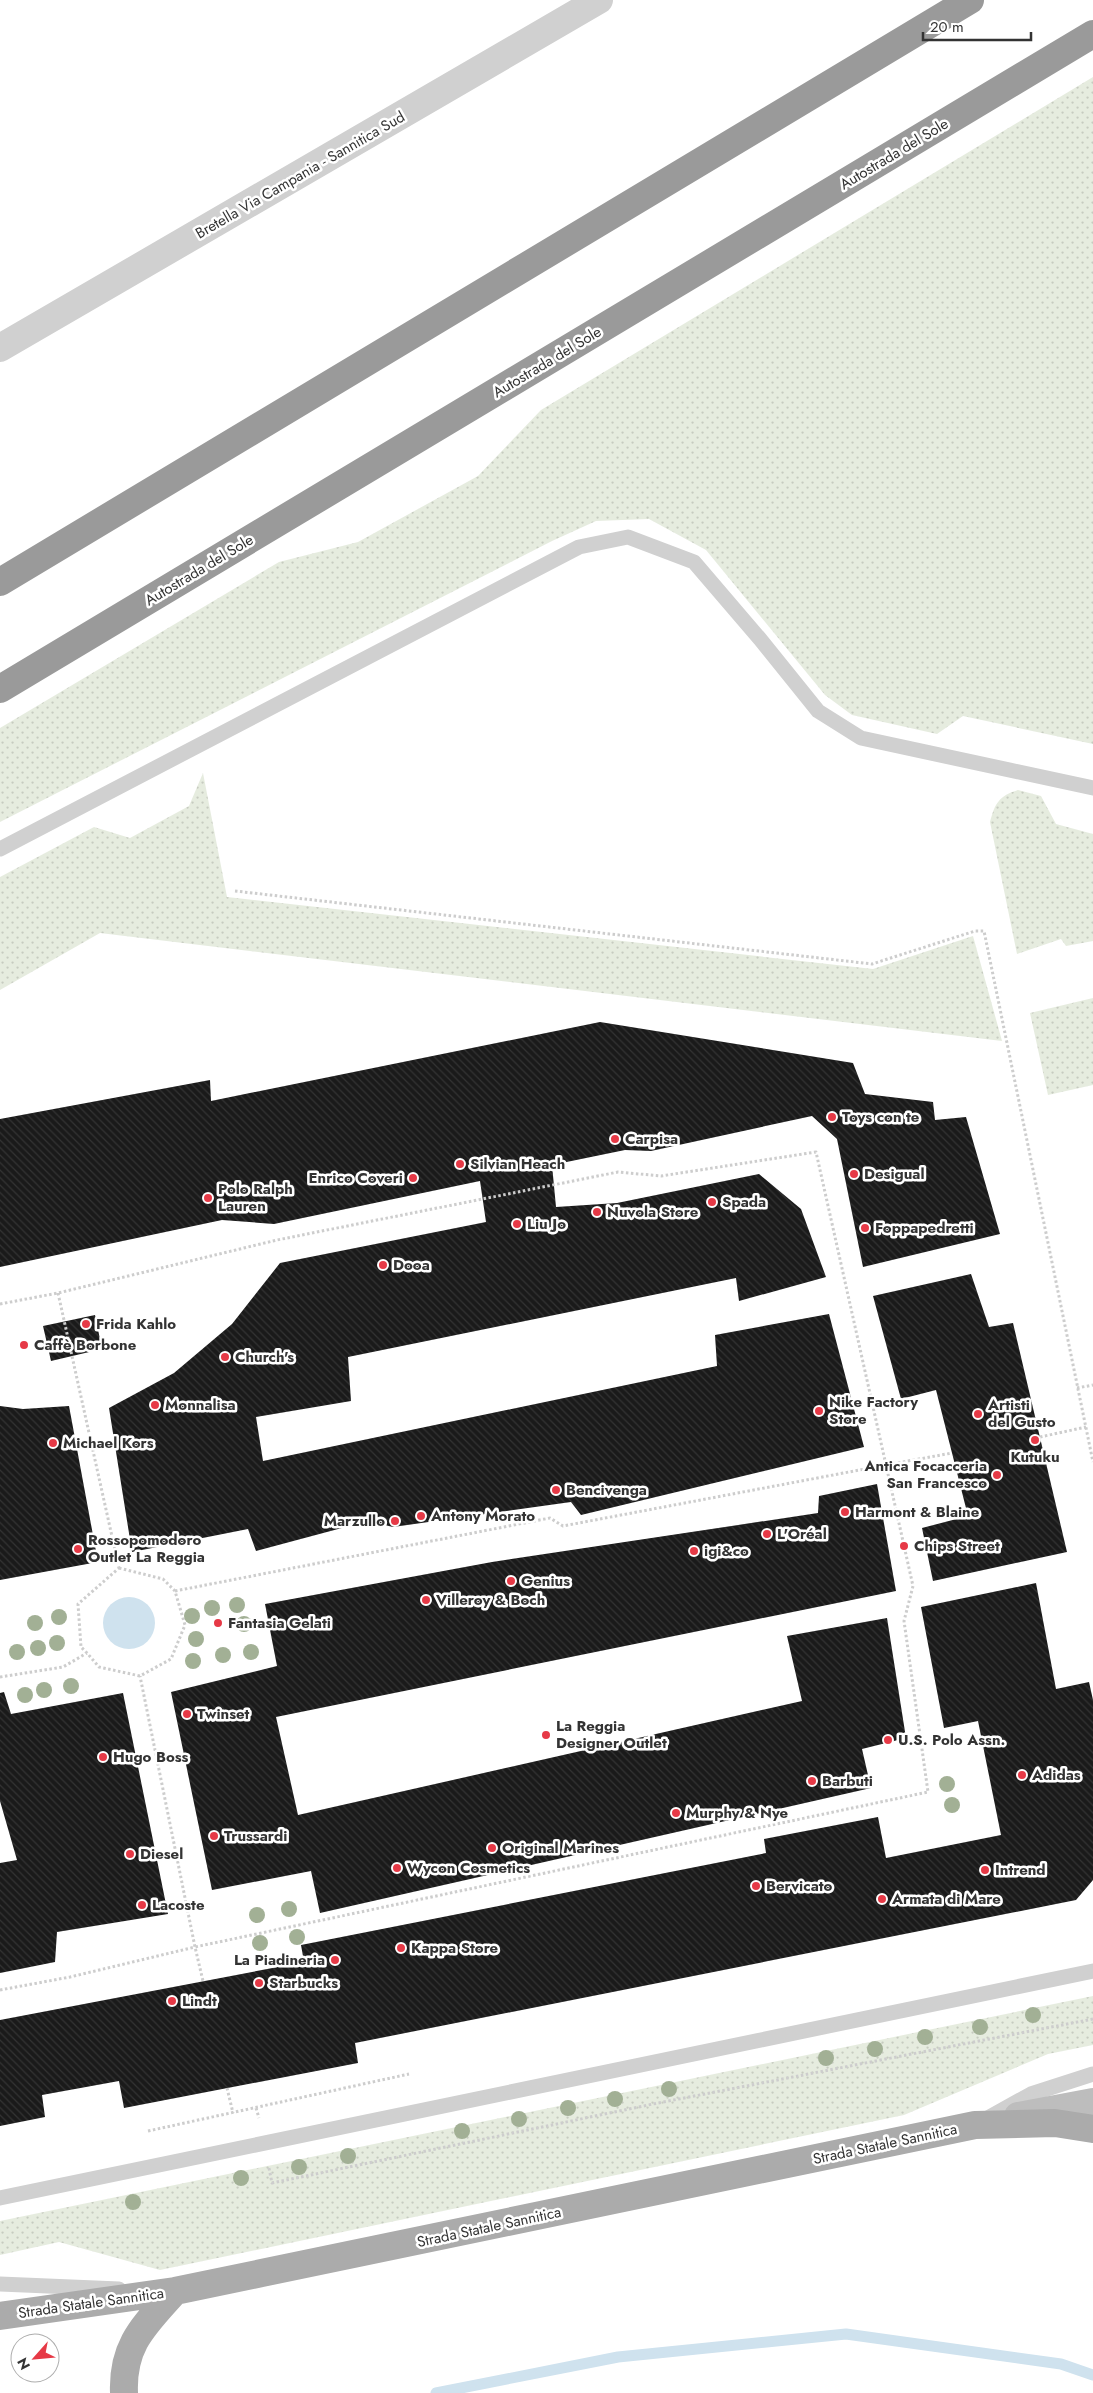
<svg xmlns="http://www.w3.org/2000/svg" width="1093" height="2393" viewBox="0 0 1093 2393" font-family="Jost,sans-serif">
  <style>
    .grass { fill: url(#grass-dots) }
    .water { fill: #cfe2ee }
    .lines { fill: none; stroke-linecap: round; stroke-linejoin: round }
    .stream { stroke: #cfe2ee; stroke-width: 11 }
    .building { fill: url(#building-back-hatch) }
    .path { stroke: #cdcdcd; stroke-width: 3; stroke-dasharray: 2.5 2.5; stroke-linecap: butt }
    .service { stroke: #d0d0d0; stroke-width: 15 }
    .tertiary { stroke: #d0d0d0; stroke-width: 28 }
    .secondary { stroke: #bdbdbd; stroke-width: 28 }
    .primary { stroke: #ababab; stroke-width: 28 }
    .motorway { stroke: #9a9a9a; stroke-width: 28 }
    .tree { fill: #a2b095 }
    .poi-dot { fill: #e63946; stroke: #fff; stroke-width: 2 }
    .labels { text-anchor: middle; stroke-width: 5; stroke-linejoin: round; paint-order: stroke }
    .street-label { font-size: 15px; fill: #333; stroke: #fff }
    .poi-label { font-size: 15px; font-weight: bold; fill: #333; stroke: #fff; text-anchor: start }
  </style>
  <defs>
    <pattern id="grass-dots" width="8" height="8" patternUnits="userSpaceOnUse" patternTransform="scale(1.25)"><rect width="8" height="8" fill="#e6ecdf"/><path d="M2 2h.1M6 6h.1" fill="none" stroke="#c6cbc0" stroke-width="1.8" stroke-linecap="round"/></pattern>
    <pattern id="building-back-hatch" width="6" height="6" patternUnits="userSpaceOnUse" patternTransform="scale(1.25)"><rect width="6" height="6" fill="#1a1a1a"/><path d="M-1 5l2 2M0 0l6 6M5-1l2 2" fill="none" stroke="#333"/></pattern>
  </defs>
  <rect width="100%" height="100%" fill="#fff"/>
  <path class="grass" d="M1093,77V744L963,716L937,734L852,715L825,695L706,550L649,519L596,521L552,541L0,822V728L279,562L358,542L478,476L541,410Z
    M203,773L227,897L873,969L973,936L1002,1041L100,933L0,990V877L94,827L130,838L189,806Z
    M1018,790L1041,796L1056,824L1093,834V941L1066,946L1061,939L1017,954L990,822C995,803 999,796 1018,790Z
    M1093,998V1085L1048,1095L1030,1013Z
    M1093,1996V2045L1048,2054L904,2115L160,2270L59,2242L0,2255V2221Z"/>
  <path class="water" d="M103 1623a26 26 0 1 1 52 0a26 26 0 1 1-52 0Z"/>
  <g class="lines">
    <path class="stream" d="M436,2393L618,2357L846,2334L1061,2364L1093,2375"/>
  </g>
  <path class="building" d="M600,1022L853,1063L865,1094L933,1102L935,1120L966,1117L1000,1234L863,1267L837,1139L812,1116L651,1151L625,1150L552,1165L556,1207L617,1203L759,1174L801,1209L826,1277L739,1301L736,1278L348,1357L351,1401L256,1417L263,1461L717,1366L715,1335L829,1314L864,1447L581,1515L571,1502L393,1527L368,1521L256,1551L248,1529L132,1552L109,1408L174,1373L232,1324L280,1263L486,1222L480,1181L274,1224L222,1220L0,1267V1119L210,1080L211,1101Z
    M971,1274L989,1327L1013,1323L1067,1552L933,1581L922,1528L968,1516L936,1390L901,1399L873,1296Z
    M95,1315L102,1349L51,1361L43,1326Z
    M0,1406L23,1409L69,1406L98,1562L0,1580Z
    M877,1484L896,1591L276,1717L298,1815L802,1701L787,1636L887,1618L906,1738L862,1749L871,1788L320,1913L311,1871L212,1890L171,1692L277,1666L265,1604L492,1562L818,1513L819,1496Z
    M1036,1583L1056,1689L1089,1682L1093,1700V1880L1076,1900L355,2043L358,2063L124,2108L119,2081L42,2095L45,2117L0,2126V2020L304,1962L301,1945L766,1853L764,1839L878,1817L886,1858L1001,1835L978,1721L944,1728L921,1607Z
    M4,1692L11,1714L123,1693L168,1914L57,1932L55,1962L0,1973V1863L17,1860L0,1801V1693Z"/>
  <g class="lines">
    <path class="path" d="M235,891L872,964L975,931H984L1093,1462
      M58,1293L119,1568
      M0,1304L58,1293L277,1240L618,1172L661,1176L816,1152L886,1465L952,1453
      M1077,1388L1093,1385
      M1040,1437L1086,1427
      M119,1568L163,1579L175,1591L185,1625L171,1659L140,1676L99,1667L87,1653L81,1647L78,1604Z
      M175,1591L550,1518L563,1526L886,1465L913,1586L904,1621L928,1792L195,1947L203,1981
      M0,1677L63,1667L87,1653
      M0,1990L70,1977L195,1947L140,1676
      M227,2088L233,2113
      M256,2108L259,2118
      M148,2131L409,2074
      M269,2168L272,2183L653,2104L1093,2019"/>
    <path class="service" d="M0,849L579,547L628,537L694,562L760,639L818,711L861,738L1093,788
      M984,2120L1031,2094L1093,2074
      M0,2198L1093,1971
      M0,2284L119,2289"/>
    <path class="tertiary" d="M0,348L599,0"/>
    <path class="secondary" d="M1018,2116L1093,2102"/>
    <path class="primary" d="M0,2316L175,2291L975,2125L1055,2123L1093,2129
      M124,2393C122,2344 145,2325 175,2291"/>
    <path class="motorway" d="M0,582L970,0
      M0,689L1093,34"/>
  </g>
  <g class="tree">
    <circle cx="237" cy="1605" r="8"/>
    <circle cx="212" cy="1608" r="8"/>
    <circle cx="192" cy="1616" r="8"/>
    <circle cx="59" cy="1617" r="8"/>
    <circle cx="35" cy="1623" r="8"/>
    <circle cx="244" cy="1624" r="8"/>
    <circle cx="196" cy="1639" r="8"/>
    <circle cx="57" cy="1643" r="8"/>
    <circle cx="38" cy="1648" r="8"/>
    <circle cx="17" cy="1652" r="8"/>
    <circle cx="251" cy="1652" r="8"/>
    <circle cx="223" cy="1655" r="8"/>
    <circle cx="193" cy="1661" r="8"/>
    <circle cx="71" cy="1686" r="8"/>
    <circle cx="44" cy="1690" r="8"/>
    <circle cx="25" cy="1695" r="8"/>
    <circle cx="947" cy="1784" r="8"/>
    <circle cx="952" cy="1805" r="8"/>
    <circle cx="289" cy="1909" r="8"/>
    <circle cx="257" cy="1915" r="8"/>
    <circle cx="297" cy="1937" r="8"/>
    <circle cx="260" cy="1943" r="8"/>
    <circle cx="1033" cy="2015" r="8"/>
    <circle cx="980" cy="2027" r="8"/>
    <circle cx="925" cy="2037" r="8"/>
    <circle cx="875" cy="2049" r="8"/>
    <circle cx="826" cy="2058" r="8"/>
    <circle cx="669" cy="2089" r="8"/>
    <circle cx="615" cy="2099" r="8"/>
    <circle cx="568" cy="2108" r="8"/>
    <circle cx="519" cy="2119" r="8"/>
    <circle cx="462" cy="2131" r="8"/>
    <circle cx="348" cy="2156" r="8"/>
    <circle cx="299" cy="2167" r="8"/>
    <circle cx="241" cy="2178" r="8"/>
    <circle cx="133" cy="2202" r="8"/>
  </g>
  <g class="poi-dot">
    <circle cx="832" cy="1117" r="5"/>
    <circle cx="615" cy="1139" r="5"/>
    <circle cx="460" cy="1164" r="5"/>
    <circle cx="854" cy="1174" r="5"/>
    <circle cx="413" cy="1178" r="5"/>
    <circle cx="208" cy="1198" r="5"/>
    <circle cx="712" cy="1202" r="5"/>
    <circle cx="597" cy="1212" r="5"/>
    <circle cx="517" cy="1224" r="5"/>
    <circle cx="865" cy="1228" r="5"/>
    <circle cx="383" cy="1265" r="5"/>
    <circle cx="86" cy="1324" r="5"/>
    <circle cx="24" cy="1345" r="5"/>
    <circle cx="225" cy="1357" r="5"/>
    <circle cx="155" cy="1405" r="5"/>
    <circle cx="819" cy="1411" r="5"/>
    <circle cx="978" cy="1414" r="5"/>
    <circle cx="1035" cy="1440" r="5"/>
    <circle cx="53" cy="1443" r="5"/>
    <circle cx="997" cy="1475" r="5"/>
    <circle cx="556" cy="1490" r="5"/>
    <circle cx="845" cy="1512" r="5"/>
    <circle cx="421" cy="1516" r="5"/>
    <circle cx="395" cy="1521" r="5"/>
    <circle cx="767" cy="1534" r="5"/>
    <circle cx="904" cy="1546" r="5"/>
    <circle cx="78" cy="1549" r="5"/>
    <circle cx="694" cy="1551" r="5"/>
    <circle cx="511" cy="1581" r="5"/>
    <circle cx="426" cy="1600" r="5"/>
    <circle cx="218" cy="1623" r="5"/>
    <circle cx="187" cy="1714" r="5"/>
    <circle cx="546" cy="1735" r="5"/>
    <circle cx="888" cy="1740" r="5"/>
    <circle cx="103" cy="1757" r="5"/>
    <circle cx="1022" cy="1775" r="5"/>
    <circle cx="812" cy="1781" r="5"/>
    <circle cx="676" cy="1813" r="5"/>
    <circle cx="214" cy="1836" r="5"/>
    <circle cx="492" cy="1848" r="5"/>
    <circle cx="130" cy="1854" r="5"/>
    <circle cx="397" cy="1868" r="5"/>
    <circle cx="985" cy="1870" r="5"/>
    <circle cx="756" cy="1886" r="5"/>
    <circle cx="882" cy="1899" r="5"/>
    <circle cx="142" cy="1905" r="5"/>
    <circle cx="401" cy="1948" r="5"/>
    <circle cx="335" cy="1960" r="5"/>
    <circle cx="259" cy="1983" r="5"/>
    <circle cx="172" cy="2001" r="5"/>
  </g>
  <g class="labels">
    <g class="street-label">
      <text transform="translate(894 154) rotate(-31)" y="5">Autostrada del Sole</text>
      <text transform="translate(300 175) rotate(-30)" y="5">Bretella Via Campania - Sannitica Sud</text>
      <text transform="translate(547 362) rotate(-31)" y="5">Autostrada del Sole</text>
      <text transform="translate(199 570) rotate(-31)" y="5">Autostrada del Sole</text>
      <text transform="translate(885 2144) rotate(-12)" y="5">Strada Statale Sannitica</text>
      <text transform="translate(489 2227) rotate(-12)" y="5">Strada Statale Sannitica</text>
      <text transform="translate(91 2303) rotate(-8)" y="5">Strada Statale Sannitica</text>
    </g>
    <g class="poi-label">
      <text x="842" y="1122">Toys con te</text>
      <text x="625" y="1144">Carpisa</text>
      <text x="470" y="1169">Silvian Heach</text>
      <text x="864" y="1179">Desigual</text>
      <text x="403" y="1183" text-anchor="end">Enrico Coveri</text>
      <text x="218" y="1194">Polo Ralph<tspan x="218" dy="17">Lauren</tspan></text>
      <text x="722" y="1207">Spada</text>
      <text x="607" y="1217">Nuvola Store</text>
      <text x="527" y="1229">Liu Jo</text>
      <text x="875" y="1233">Foppapedretti</text>
      <text x="393" y="1270">Dooa</text>
      <text x="96" y="1329">Frida Kahlo</text>
      <text x="34" y="1350">Caffè Borbone</text>
      <text x="235" y="1362">Church's</text>
      <text x="829" y="1407">Nike Factory<tspan x="829" dy="17">Store</tspan></text>
      <text x="165" y="1410">Monnalisa</text>
      <text x="988" y="1410">Artisti<tspan x="988" dy="17">del Gusto</tspan></text>
      <text x="63" y="1448">Michael Kors</text>
      <text x="1035" y="1462" text-anchor="middle">Kutuku</text>
      <text x="987" y="1471" text-anchor="end">Antica Focacceria<tspan x="987" dy="17">San Francesco</tspan></text>
      <text x="566" y="1495">Bencivenga</text>
      <text x="855" y="1517">Harmont &amp; Blaine</text>
      <text x="431" y="1521">Antony Morato</text>
      <text x="385" y="1526" text-anchor="end">Marzullo</text>
      <text x="777" y="1539">L'Oréal</text>
      <text x="88" y="1545">Rossopomodoro<tspan x="88" dy="17">Outlet La Reggia</tspan></text>
      <text x="914" y="1551">Chips Street</text>
      <text x="704" y="1556">igi&amp;co</text>
      <text x="521" y="1586">Genius</text>
      <text x="436" y="1605">Villeroy &amp; Boch</text>
      <text x="228" y="1628">Fantasia Gelati</text>
      <text x="197" y="1719">Twinset</text>
      <text x="556" y="1731">La Reggia<tspan x="556" dy="17">Designer Outlet</tspan></text>
      <text x="898" y="1745">U.S. Polo Assn.</text>
      <text x="113" y="1762">Hugo Boss</text>
      <text x="1032" y="1780">Adidas</text>
      <text x="822" y="1786">Barbuti</text>
      <text x="686" y="1818">Murphy &amp; Nye</text>
      <text x="224" y="1841">Trussardi</text>
      <text x="502" y="1853">Original Marines</text>
      <text x="140" y="1859">Diesel</text>
      <text x="407" y="1873">Wycon Cosmetics</text>
      <text x="995" y="1875">Intrend</text>
      <text x="766" y="1891">Bervicato</text>
      <text x="892" y="1904">Armata di Mare</text>
      <text x="152" y="1910">Lacoste</text>
      <text x="411" y="1953">Kappa Store</text>
      <text x="325" y="1965" text-anchor="end">La Piadineria</text>
      <text x="269" y="1988">Starbucks</text>
      <text x="182" y="2006">Lindt</text>
    </g>
  </g>
  <g transform="translate(35 2358) rotate(243)"><circle r="24" fill="#ffffff" stroke="#adadad"/>
  <path d="M0-4L9 19L0 12L-9 19Z" fill="#e63946"/>
  <text y="-8" font-size="14" font-weight="bold" text-anchor="middle" fill="#333333">N</text>
  </g>
  <path d="M923 32v8h108v-8" fill="none" stroke="#333333" stroke-width="2.5"/>
  <text x="930" y="32" font-size="15" fill="#333333" stroke="#ffffff" stroke-width="4" paint-order="stroke">20 m</text>
</svg>
